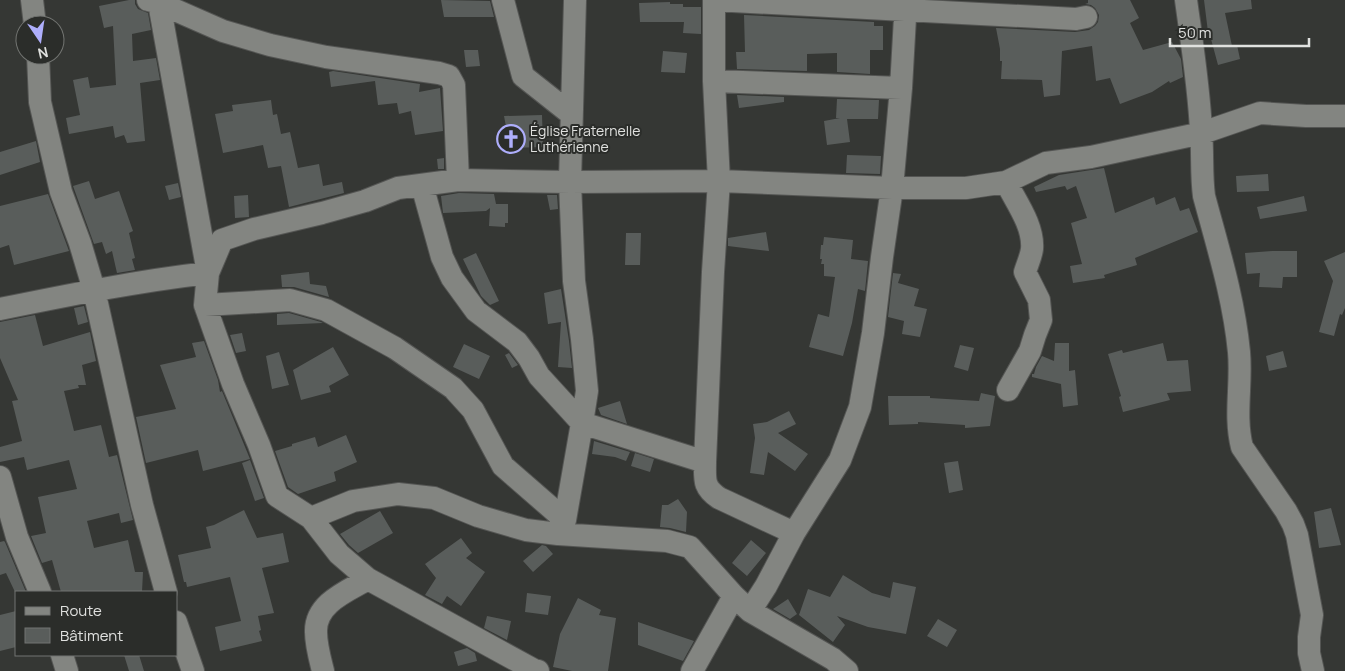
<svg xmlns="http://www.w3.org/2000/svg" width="1345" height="671" viewBox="0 0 1345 671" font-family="Manrope,sans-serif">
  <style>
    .building { fill: #595d5b }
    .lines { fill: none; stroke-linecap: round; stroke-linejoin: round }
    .street-casing { stroke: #545553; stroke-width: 24 }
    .street { stroke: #838581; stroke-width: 22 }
    .labels { text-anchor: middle; stroke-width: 4; stroke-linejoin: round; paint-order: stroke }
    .poi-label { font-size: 14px; fill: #e0e1df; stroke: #2b2d2a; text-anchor: start }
  </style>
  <rect width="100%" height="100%" fill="#353734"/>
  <path class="building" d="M129,0H135V4L138,9L148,13L151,30L132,34L133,61L156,58L160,80L140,83L145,141L127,143L124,135L115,138L113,126L69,134L66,118L80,115L73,80L88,77L90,88L116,85L113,26L104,28L99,6Z
    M441,0L490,1L494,17H444Z
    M1088,0H1130L1139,18L1130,23L1143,50L1172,42L1181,59L1183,77L1170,83L1169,81L1152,92L1120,104L1110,78L1096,81L1092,46L1062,51L1060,95L1044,97L1042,80L1001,79L1002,61H1000V49L996,28L1075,32L1089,30L1095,26L1098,22L1099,15L1095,8L1091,5L1085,4L1088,3Z
    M1204,0H1251L1252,9L1225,13L1232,46L1237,45L1240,59L1218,65L1211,39L1209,40Z
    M670,2V4H683V7H701V34L683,33L684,22H640L639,3Z
    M744,15L874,22V26H883V50H870V74L837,72V53L807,54V71L737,69L736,52H745Z
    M464,50H478L480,66L466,67Z
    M663,51L687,53L685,73L661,72Z
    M333,71L420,84L419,92L440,88L443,131L415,135L411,111L399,114L397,103L378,105L375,81L331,87L329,72Z
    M737,95L784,97V102L739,108Z
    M837,99L879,100L878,119H847L850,142L827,145L824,121L840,118H836Z
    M271,100L273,115L277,114L281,134L290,132L298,168L319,164L323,186L342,182L344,193L289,207L281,166L268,168L263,145L223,153L215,114L233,111L232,105Z
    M542,115L543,147L510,148L504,116Z
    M36,141L40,162L0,175V152Z
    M847,155L881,156L880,174L846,173Z
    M444,158V169H438L437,159Z
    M1104,168L1115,213L1154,197L1156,205L1175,197L1180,211L1189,208L1198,232L1135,258L1137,265L1104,275L1105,278L1073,283L1070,266L1082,264L1071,223L1087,218L1076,186L1067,190L1065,186L1036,192L1034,187L1059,175Z
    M1268,174L1269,191L1237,192L1236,176Z
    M89,181L95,199L119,191L133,231L129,233L135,258L132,259L135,270L117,273L112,251L106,254L102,242L94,244L73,186Z
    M178,183L181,197L169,200L165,186Z
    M459,193L494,194L496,204H508V223H505V227L489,226L490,208L486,211L443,213L441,196Z
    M48,194L69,251L14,265L9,245L0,248V206Z
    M248,195L249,217L235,218L234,196Z
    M547,195H557L558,209L550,210Z
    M1304,196L1307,211L1260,219L1257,207Z
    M766,232L769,251L728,246V238Z
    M626,233H641L640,265H625Z
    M824,237L853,240L851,259L868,261L865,291L858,289L852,323L843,356L809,347L818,314L829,317L835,277L824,276V264H821L822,259H820L821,245H823Z
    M1272,251H1297V277H1283L1282,288L1259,287L1260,273L1247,274L1245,253Z
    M1345,252V309V308L1342,315L1340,314L1334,336L1319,332L1333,281L1324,261Z
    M476,253L499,301L490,305L481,296L463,259Z
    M309,272L310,284L326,286L329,297L294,287H282L281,275Z
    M893,273L901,274L898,283L919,289L914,306L927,309L920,337L902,334L904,321L888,317Z
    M561,289L569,341L572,368L558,367L561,322L548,324L544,293Z
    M84,306L88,322L78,325L74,308Z
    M289,313L321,322L323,323L277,325V314Z
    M35,315L43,346L90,332L96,361L82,365L86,385H78L79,388L64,391L74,431L101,425L109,457L117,455L133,520L121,523L119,513L87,521L94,548L128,540L135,572H143L142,592H61L52,560L42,563L31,536L46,533L38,497L77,489L69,460L27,470L24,457L0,462V447L22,441L12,401L18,400L0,358V322Z
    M242,333L246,351L236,353L230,335Z
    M204,341L218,380L220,392L222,391L250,459L203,471L198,450L146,463L136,417L176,409L160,365L196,357L192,343Z
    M1055,343H1069V371L1075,370L1078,405L1063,407L1061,384L1032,377V374H1034L1036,367L1042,356L1054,361Z
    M1163,343L1167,361L1188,360L1191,391L1167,393L1170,400L1123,412L1119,397L1121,396L1108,354L1122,350L1123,353Z
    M464,344L490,356L479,379L453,367Z
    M960,345L974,348L968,371L954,367Z
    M333,347L349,375L329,386L331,392L301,400L293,370Z
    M1283,351L1287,367L1269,371L1266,356Z
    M279,352L289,385L272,389L266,356Z
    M509,353L518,365L512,368L505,355Z
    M981,393L995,396L990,426L965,428V425L918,422V424L889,425L888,396H930V398L979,401Z
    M620,401L627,424L601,415L598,408Z
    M789,411L796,424L778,433L808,454L795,471L768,452L764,475L750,473L755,438L753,424L767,422Z
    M346,435L357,462L334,472L336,481L298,494L288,487L275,451L292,446V444L315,437L318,447Z
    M594,441L630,452L626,461L615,457L592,454Z
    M635,453L654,459L650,472L631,466Z
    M250,460L264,498L255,501L242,463Z
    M958,461L963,490L949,493L944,463Z
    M678,499L687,512L686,532L670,528L660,527L662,505H668Z
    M1331,508L1341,545L1319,548L1314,512Z
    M244,510L257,538L283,533L289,562L262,568L274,613L258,616L261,630L259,631L262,641L220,651L215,627L241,621L230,577L187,587L186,582H184L178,555L211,548L206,527L214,525Z
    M380,511L393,533L358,553L349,545L340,534Z
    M461,538L472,553L466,558L485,572L461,606L447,596L442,604L425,595L436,578L425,564Z
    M751,540L766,553L747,576L732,563Z
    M4,541L5,542L26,592H15L6,573L0,575V542Z
    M542,545L546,546L553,554L533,572L523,561Z
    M843,575L872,593L890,598L893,582L916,587L906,634L868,627L837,616L845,625L833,642L799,615L808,589L830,597Z
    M527,593L551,596L548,615L525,612Z
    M578,598L601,610L599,615L616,618L608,671H572L553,667L560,634Z
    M788,599L797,614L790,619L773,609Z
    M16,611V647L0,651V615Z
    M487,616L511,621L507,640L484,628Z
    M938,619L957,630L947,647L927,636Z
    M638,622L694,641L683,661L638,645Z
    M467,648L475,653L477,661L458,666L454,652Z
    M124,655H139L144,671H129Z"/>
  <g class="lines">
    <defs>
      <path id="street" d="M32,0L35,25
        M148,0L159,3L223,31L270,45L326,57L439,73L449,76L454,85L458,180
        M503,0L523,76L571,114
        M575,0L570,182L574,281L582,339L587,391L582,423L705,462
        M714,0V81L719,181L713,272L705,462C705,480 703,487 719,498L794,533
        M714,0L1076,19L1086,17
        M1186,0C1192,44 1199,87 1201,131C1203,153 1201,174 1204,196C1218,248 1234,299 1239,352C1242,384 1234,416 1242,447L1286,511L1293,524L1297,535L1312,615L1309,637V653L1313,671
        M159,3L208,273L205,305L233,384L259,445L277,496L311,518L339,554L368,579L534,670L538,671
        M38,55L40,102L61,192L80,243L94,290L142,505L166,592
        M714,81L901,88
        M1006,182C1016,202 1034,226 1032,249C1031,257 1027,265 1025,272L1039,300L1041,320L1035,335L1030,351L1008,390
        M422,185L442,257L452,278L476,311L517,342L529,358L539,376L582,423L565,520L560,531
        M205,305L290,300L326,310L395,348L453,388L473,410L503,466L565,520
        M0,309C69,295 138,281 208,273L222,240L254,229L322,213L365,201L398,188L458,180L570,182L719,181L892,188H966L1006,182L1046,163L1091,157L1202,133L1260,113L1306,116H1345
        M0,477L17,537L40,592
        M311,518L353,501L398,494L434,498L478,516L526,530L558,534L667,541L690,547L734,596L750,611
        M176,622L193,671
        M62,655L67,671
        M323,671C320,659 316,645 316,632C315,603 348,591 368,579
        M692,671L734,596
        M847,671L833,659L750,611L766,586L794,533L840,460L860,407L873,333L882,257L892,188L901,88L906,0"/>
    </defs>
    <use href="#street" class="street-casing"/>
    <use href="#street" class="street"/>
  </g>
  <defs>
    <symbol id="church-ring" viewBox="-11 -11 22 22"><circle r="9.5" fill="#2b2d2a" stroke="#aeaefb" stroke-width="1.5"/><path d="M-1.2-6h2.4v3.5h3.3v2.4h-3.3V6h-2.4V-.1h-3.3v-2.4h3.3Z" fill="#aeaefb"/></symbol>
  </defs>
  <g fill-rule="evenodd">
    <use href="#church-ring" x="495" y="123" width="32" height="32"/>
  </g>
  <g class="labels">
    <g class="poi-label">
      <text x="530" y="136">Église Fraternelle<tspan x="530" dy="16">Luthérienne</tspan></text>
    </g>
  </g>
  <rect x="15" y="591" width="162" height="65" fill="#2b2d2a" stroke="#737572"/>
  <rect x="25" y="607" width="25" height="8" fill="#838581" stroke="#737572"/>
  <text x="60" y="616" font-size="15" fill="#e0e1df">Route</text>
  <rect x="25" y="628" width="25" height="15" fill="#595d5b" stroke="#737572"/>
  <text x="60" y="641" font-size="15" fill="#e0e1df">Bâtiment</text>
  <g transform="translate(40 40) rotate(167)"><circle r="24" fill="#2b2d2a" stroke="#737572"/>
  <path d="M0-4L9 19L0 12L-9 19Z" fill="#aeaefb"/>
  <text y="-8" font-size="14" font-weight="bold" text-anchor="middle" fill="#e0e1df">N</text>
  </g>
  <path d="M1170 38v8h139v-8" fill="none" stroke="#e0e1df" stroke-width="2.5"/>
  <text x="1178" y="38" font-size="15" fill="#e0e1df" stroke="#2b2d2a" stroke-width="4" paint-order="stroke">50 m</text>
</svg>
